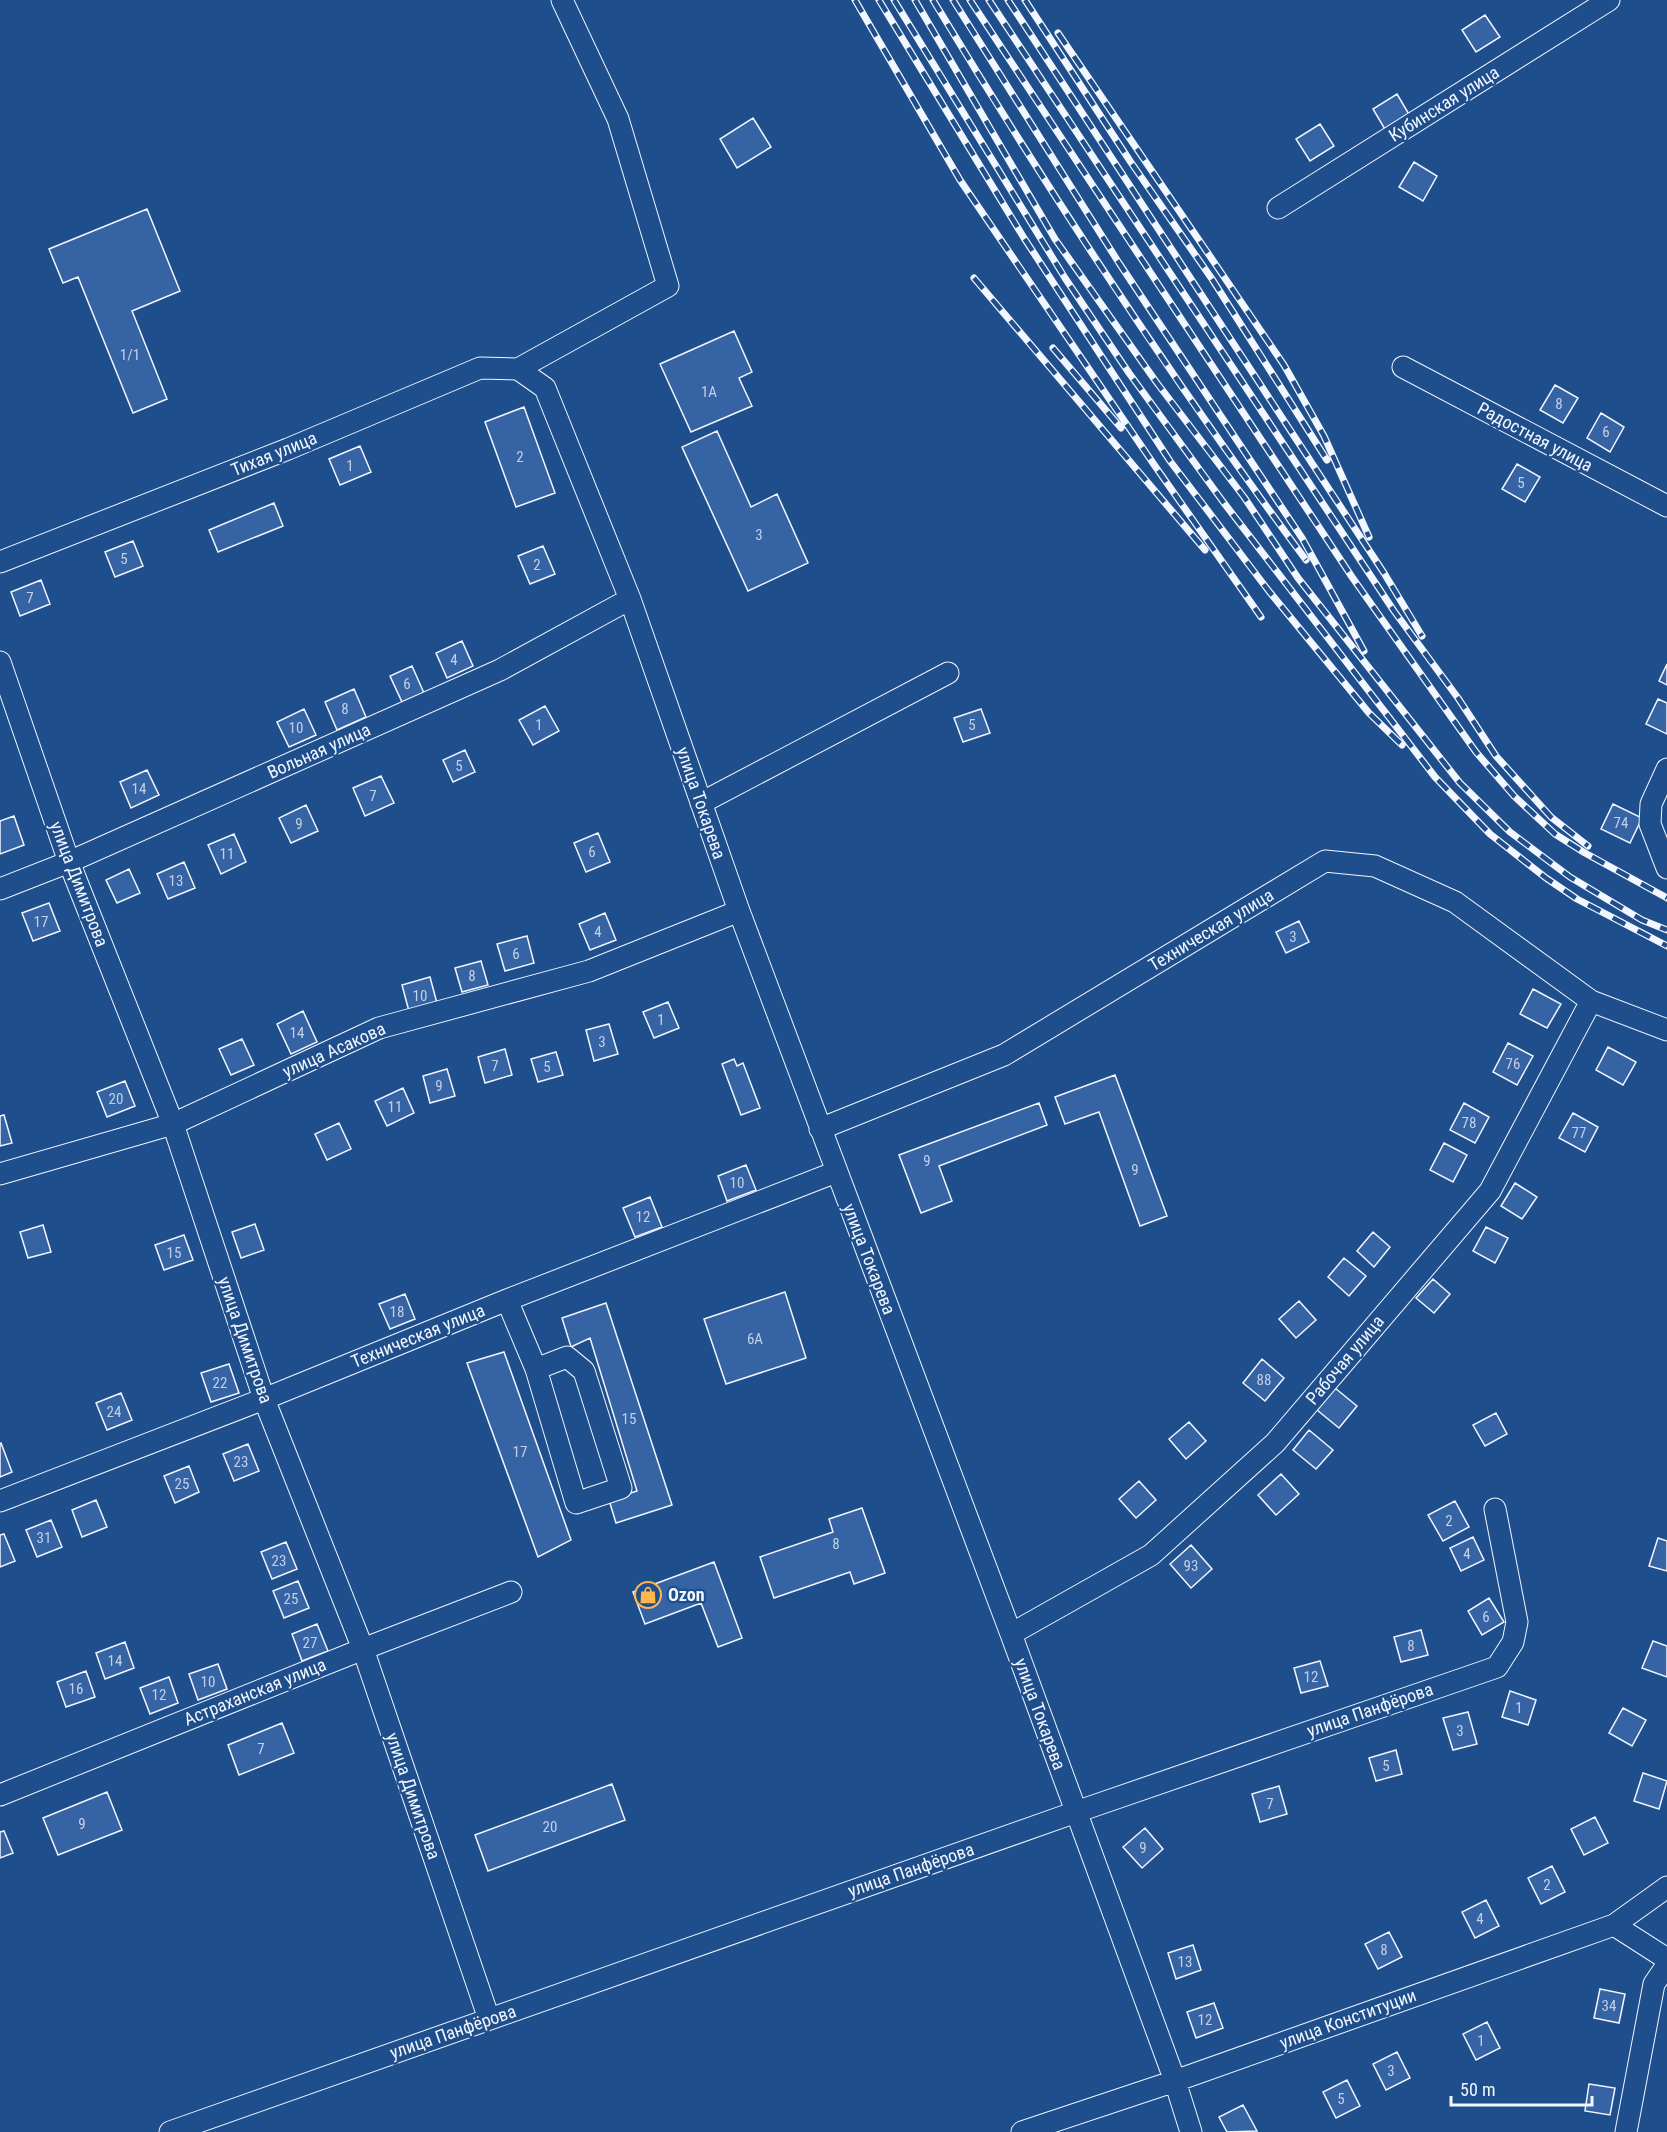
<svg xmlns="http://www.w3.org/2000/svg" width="1667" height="2132" viewBox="0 0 1667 2132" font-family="'Roboto Condensed',sans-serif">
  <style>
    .building { fill: #3563a3; stroke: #f2f6ff; stroke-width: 1.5 }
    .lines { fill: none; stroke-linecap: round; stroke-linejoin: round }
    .minor-casing { stroke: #f2f6ff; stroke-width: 23 }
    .minor { stroke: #1f4e8c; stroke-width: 21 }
    .rail-casing { stroke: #f2f6ff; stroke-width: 7 }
    .rail { stroke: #1f4e8c; stroke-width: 4.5; stroke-dasharray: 14; stroke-linecap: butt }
    .labels { text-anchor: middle; stroke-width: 4.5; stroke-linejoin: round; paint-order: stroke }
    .number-label { font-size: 15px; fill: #c3d1e8 }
    .street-label { font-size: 18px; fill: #f2f6ff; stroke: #1f4e8c }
    .poi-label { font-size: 18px; font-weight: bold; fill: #f2f6ff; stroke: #1f4e8c; text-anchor: start }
  </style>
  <rect width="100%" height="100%" fill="#1f4e8c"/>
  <path class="building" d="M1485,15L1500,37L1476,52L1462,30Z
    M1397,94L1410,116L1386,131L1373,109Z
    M753,118L771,147L737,168L720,139Z
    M1320,124L1334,146L1310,161L1296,139Z
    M1414,162L1437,176L1423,201L1399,187Z
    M147,209L180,291L132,311L167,399L133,413L78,277L63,283L49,249Z
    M734,331L752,372L739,378L752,406L691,432L660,364Z
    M1555,385L1578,398L1563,423L1540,410Z
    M524,407L555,493L516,507L485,422Z
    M1601,413L1624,427L1610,452L1587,438Z
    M717,431L751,507L777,494L808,563L748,591L682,447Z
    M360,446L371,472L340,485L329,459Z
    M1517,464L1540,477L1525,502L1502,489Z
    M274,503L283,526L218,552L209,530Z
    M133,541L143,566L115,577L105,552Z
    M543,546L555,574L530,584L518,556Z
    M41,580L50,604L20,616L11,592Z
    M462,641L473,666L447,678L436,653Z
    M1667,664V685L1659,681Z
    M412,666L424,693L402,702L390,676Z
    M354,689L366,717L337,730L325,702Z
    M1658,699L1667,703V734L1646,724Z
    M545,706L559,731L533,745L519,720Z
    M304,709L316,735L289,747L277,722Z
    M981,709L990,733L963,742L954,718Z
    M465,750L475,772L453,782L443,760Z
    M147,770L159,795L131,808L120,782Z
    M381,776L394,803L365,816L353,788Z
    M1613,804L1642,818L1630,843L1601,829Z
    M306,805L318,831L291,843L279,818Z
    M14,816L24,845L0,854V821Z
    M598,833L610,862L586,872L574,843Z
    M234,834L246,862L221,874L208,845Z
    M184,862L195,888L168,899L157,874Z
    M129,869L140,893L117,903L106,880Z
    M49,903L60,931L33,941L22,913Z
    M605,913L616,940L590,950L579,924Z
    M1299,921L1309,942L1286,953L1276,932Z
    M527,936L534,963L505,971L497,944Z
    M481,961L488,985L462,992L455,968Z
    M430,977L438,1007L410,1015L402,985Z
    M1533,989L1561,1004L1547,1028L1520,1014Z
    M668,1002L679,1028L654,1038L643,1012Z
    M303,1011L317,1042L291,1054L277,1024Z
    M609,1024L618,1054L594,1061L586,1030Z
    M242,1039L254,1065L231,1075L219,1049Z
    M1508,1043L1533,1056L1517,1085L1493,1072Z
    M1608,1047L1636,1062L1623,1085L1596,1070Z
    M505,1049L512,1075L485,1083L478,1057Z
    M556,1052L563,1075L538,1082L531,1059Z
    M734,1059L737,1066L743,1063L760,1108L741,1115L722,1064Z
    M447,1069L455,1096L430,1103L423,1076Z
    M1115,1075L1167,1216L1140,1226L1099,1112L1065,1124L1055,1097Z
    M125,1081L135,1106L107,1117L97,1092Z
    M403,1088L414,1113L387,1126L375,1101Z
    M1039,1103L1047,1125L939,1166L952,1201L921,1213L899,1155Z
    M1464,1103L1489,1117L1475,1143L1450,1130Z
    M1573,1113L1598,1127L1585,1152L1559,1138Z
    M4,1115L12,1143L0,1146V1116Z
    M339,1123L351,1149L327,1160L315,1134Z
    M1444,1143L1467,1155L1453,1182L1430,1170Z
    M746,1165L756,1190L727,1201L718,1176Z
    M1515,1183L1537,1197L1522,1219L1501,1206Z
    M650,1197L662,1227L635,1237L623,1208Z
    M255,1224L264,1250L241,1258L232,1232Z
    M43,1225L51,1252L28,1258L20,1232Z
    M1486,1227L1508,1238L1495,1263L1473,1251Z
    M1373,1232L1390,1247L1374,1267L1357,1251Z
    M184,1235L193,1260L164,1270L155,1245Z
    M1344,1258L1366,1276L1349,1296L1328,1277Z
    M1433,1279L1450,1294L1434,1313L1416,1298Z
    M785,1292L806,1358L726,1384L704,1319Z
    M405,1294L415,1319L390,1329L379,1304Z
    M1299,1301L1316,1320L1296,1338L1279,1319Z
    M606,1303L672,1505L616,1523L609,1500L637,1491L590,1338L571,1347L562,1318Z
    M504,1352L571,1540L538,1557L467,1363Z
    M1262,1359L1284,1378L1265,1401L1243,1383Z
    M229,1364L239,1393L211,1402L201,1373Z
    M1335,1388L1357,1406L1339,1428L1317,1410Z
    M121,1393L132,1420L107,1430L96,1403Z
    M1496,1413L1507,1434L1485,1446L1473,1425Z
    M1189,1422L1206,1441L1186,1459L1169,1439Z
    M1309,1430L1333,1450L1316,1469L1293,1450Z
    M1,1443L12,1472L0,1477V1444Z
    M248,1444L259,1471L234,1481L223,1454Z
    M189,1466L199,1492L175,1503L164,1476Z
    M1281,1474L1299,1494L1276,1515L1258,1495Z
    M1139,1481L1156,1500L1136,1518L1119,1499Z
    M96,1500L107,1527L82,1537L72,1510Z
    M1455,1501L1469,1527L1443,1541L1428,1515Z
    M862,1508L885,1573L854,1584L850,1572L774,1598L760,1557L833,1532L829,1519Z
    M51,1520L62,1547L37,1557L26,1530Z
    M4,1534L15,1561L0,1567V1535Z
    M1473,1537L1484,1560L1461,1571L1450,1548Z
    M1658,1538L1667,1541V1571L1649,1566Z
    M286,1542L297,1569L272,1579L261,1552Z
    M1191,1545L1212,1569L1191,1588L1170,1564Z
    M714,1562L742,1638L718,1647L701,1603L645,1624L633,1592Z
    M298,1581L309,1608L284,1618L273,1591Z
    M1489,1598L1504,1622L1482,1635L1468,1611Z
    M317,1624L328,1651L302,1661L292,1634Z
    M1421,1630L1428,1655L1401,1662L1394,1637Z
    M1653,1641L1667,1646V1677L1642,1668Z
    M125,1642L134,1668L105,1679L96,1653Z
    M1320,1661L1328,1686L1301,1693L1294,1668Z
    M218,1664L227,1689L198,1700L189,1674Z
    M86,1671L95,1697L66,1707L57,1682Z
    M169,1677L178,1703L150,1714L140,1688Z
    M1510,1691L1536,1700L1528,1725L1502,1717Z
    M1623,1708L1646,1720L1632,1746L1609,1733Z
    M1468,1712L1477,1744L1453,1750L1443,1718Z
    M282,1723L294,1753L239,1775L228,1745Z
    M1396,1750L1402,1774L1376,1781L1369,1758Z
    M1643,1773L1667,1781L1659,1809L1634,1801Z
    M612,1784L625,1820L488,1871L475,1835Z
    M1279,1786L1287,1814L1260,1822L1252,1794Z
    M107,1792L122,1830L58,1855L43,1818Z
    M1595,1817L1608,1843L1584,1855L1571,1829Z
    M1145,1828L1163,1849L1142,1868L1123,1847Z
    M4,1831L13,1853L0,1858V1832Z
    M1552,1866L1565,1892L1541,1904L1528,1878Z
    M1486,1900L1499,1926L1475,1938L1462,1912Z
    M1389,1932L1402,1957L1378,1969L1365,1944Z
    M1193,1945L1201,1970L1176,1979L1168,1953Z
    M1600,1989L1625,1994L1619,2023L1594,2018Z
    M1214,2003L1223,2028L1196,2038L1187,2012Z
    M1487,2022L1500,2048L1476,2060L1463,2034Z
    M1397,2052L1410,2078L1386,2090L1373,2064Z
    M1347,2080L1360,2106L1336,2118L1323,2092Z
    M1589,2084L1615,2088L1610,2115L1585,2111Z
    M1243,2105L1257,2131L1227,2132L1219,2117Z"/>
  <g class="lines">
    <defs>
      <path id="minor" d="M1278,208L1609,0
        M1403,367L1667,506
        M518,369L668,286L618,119L562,0
        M0,562L288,449L480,368L518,369L545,388L630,599L739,911L1011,1634L1175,2081L1191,2132
        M0,662L69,862L173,1124L264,1399L363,1649L489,2019
        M1667,769L1651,804L1650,824L1667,868
        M701,803L948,673
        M0,889L69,862L500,670L630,599
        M820,1129L1004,1055L1325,861L1375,866L1455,902L1591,1001L1667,1030
        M0,1174L173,1124L379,1028L589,971L739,911
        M507,1300L536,1369L576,1503L621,1488L584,1371L567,1357L536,1369
        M0,1501L264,1399L507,1300L836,1172
        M1011,1634L1151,1555L1275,1443L1490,1191L1591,1001
        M0,1795L363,1649L511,1592
        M1614,1925L1667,1887
        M170,2132L1076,1812L1497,1667L1513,1642L1517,1622L1495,1509
        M1022,2132L1175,2081L1614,1925L1667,1959
        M1626,2132L1654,1984L1667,1965"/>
    </defs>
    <use href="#minor" class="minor-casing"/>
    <use href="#minor" class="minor"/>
    <defs>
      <path id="rail" d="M855,0L960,180L1155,466L1261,617
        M879,0L1024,238L1170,461L1268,590L1369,713L1402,745
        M894,0L1065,278L1129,373L1224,503L1435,777L1490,834L1546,878L1577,899L1667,946
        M915,0L1055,239L1157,383L1244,497L1298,578L1460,783L1510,832L1570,877L1642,920L1667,930
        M933,0C1049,192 1172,380 1306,560
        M953,0L1119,263L1302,538L1364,651
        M970,0L1352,577L1476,752L1514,796L1555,834L1585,853L1667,898
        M989,0L1394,611L1458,698L1496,756L1551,817L1588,846
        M1008,0L1384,573L1422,636
        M1025,0L1130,161L1212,279L1327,460
        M1058,33L1284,365L1324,436L1369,537
        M974,278L1205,550
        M1053,348L1121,428"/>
    </defs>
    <use href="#rail" class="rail-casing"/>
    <use href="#rail" class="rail"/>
  </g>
  <defs>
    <symbol id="shop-ring" viewBox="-11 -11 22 22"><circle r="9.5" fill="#1f4e8c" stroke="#ffb74d" stroke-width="1.5"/><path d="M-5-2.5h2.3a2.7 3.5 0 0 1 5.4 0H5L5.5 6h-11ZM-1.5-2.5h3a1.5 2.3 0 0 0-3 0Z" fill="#ffb74d"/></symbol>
  </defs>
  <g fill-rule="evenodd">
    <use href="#shop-ring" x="633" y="1580" width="30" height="30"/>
  </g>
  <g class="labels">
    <g class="number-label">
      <text x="130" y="360">1/1</text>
      <text x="709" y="397">1А</text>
      <text x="1559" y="409">8</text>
      <text x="1606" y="437">6</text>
      <text x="520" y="462">2</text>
      <text x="350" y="471">1</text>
      <text x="1521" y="488">5</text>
      <text x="759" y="540">3</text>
      <text x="124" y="564">5</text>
      <text x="537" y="570">2</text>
      <text x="30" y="603">7</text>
      <text x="454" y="665">4</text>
      <text x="407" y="689">6</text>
      <text x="345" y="714">8</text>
      <text x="539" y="730">1</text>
      <text x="972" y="730">5</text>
      <text x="296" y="733">10</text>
      <text x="459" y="771">5</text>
      <text x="139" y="794">14</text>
      <text x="373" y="801">7</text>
      <text x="1621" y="828">74</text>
      <text x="299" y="829">9</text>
      <text x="592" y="857">6</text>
      <text x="227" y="859">11</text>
      <text x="176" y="886">13</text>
      <text x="41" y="927">17</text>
      <text x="598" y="937">4</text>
      <text x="1293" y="942">3</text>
      <text x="516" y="959">6</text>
      <text x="472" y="981">8</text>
      <text x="420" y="1001">10</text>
      <text x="661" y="1025">1</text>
      <text x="297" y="1038">14</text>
      <text x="602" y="1047">3</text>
      <text x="1513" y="1069">76</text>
      <text x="495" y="1071">7</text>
      <text x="547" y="1072">5</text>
      <text x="439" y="1091">9</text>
      <text x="116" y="1104">20</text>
      <text x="395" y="1112">11</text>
      <text x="1469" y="1128">78</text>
      <text x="1579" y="1138">77</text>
      <text x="927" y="1166">9</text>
      <text x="1135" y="1175">9</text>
      <text x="737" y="1188">10</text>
      <text x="643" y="1222">12</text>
      <text x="174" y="1258">15</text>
      <text x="397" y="1317">18</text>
      <text x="755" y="1344">6А</text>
      <text x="1264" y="1385">88</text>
      <text x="220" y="1388">22</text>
      <text x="114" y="1417">24</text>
      <text x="629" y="1424">15</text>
      <text x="520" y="1457">17</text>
      <text x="241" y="1467">23</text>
      <text x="182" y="1489">25</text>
      <text x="1449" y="1526">2</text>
      <text x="44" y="1543">31</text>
      <text x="836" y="1549">8</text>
      <text x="1467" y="1559">4</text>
      <text x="279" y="1566">23</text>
      <text x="1191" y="1571">93</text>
      <text x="291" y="1604">25</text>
      <text x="1486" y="1622">6</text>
      <text x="310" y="1648">27</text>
      <text x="1411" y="1651">8</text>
      <text x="115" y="1666">14</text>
      <text x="1311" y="1682">12</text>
      <text x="208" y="1687">10</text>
      <text x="76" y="1694">16</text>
      <text x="159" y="1700">12</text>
      <text x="1519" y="1713">1</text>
      <text x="1460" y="1736">3</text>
      <text x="261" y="1754">7</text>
      <text x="1386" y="1771">5</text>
      <text x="1270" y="1809">7</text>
      <text x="82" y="1829">9</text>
      <text x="550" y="1832">20</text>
      <text x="1143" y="1853">9</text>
      <text x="1547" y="1890">2</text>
      <text x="1480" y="1924">4</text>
      <text x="1384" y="1955">8</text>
      <text x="1185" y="1967">13</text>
      <text x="1609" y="2011">34</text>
      <text x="1205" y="2025">12</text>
      <text x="1481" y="2046">1</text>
      <text x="1391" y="2076">3</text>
      <text x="1341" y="2104">5</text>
    </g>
    <g class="street-label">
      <text transform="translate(1444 104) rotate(-32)" y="6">Кубинская улица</text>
      <text transform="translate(1535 437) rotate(28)" y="6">Радостная улица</text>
      <text transform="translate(274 454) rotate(-22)" y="6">Тихая улица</text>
      <text transform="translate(319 751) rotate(-24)" y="6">Вольная улица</text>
      <text transform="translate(701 803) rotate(71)" y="6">улица Токарева</text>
      <text transform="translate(79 884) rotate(69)" y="6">улица Димитрова</text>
      <text transform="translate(1211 930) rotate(-31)" y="6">Техническая улица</text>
      <text transform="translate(334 1050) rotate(-24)" y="6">улица Асакова</text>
      <text transform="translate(869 1259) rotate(69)" y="6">улица Токарева</text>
      <text transform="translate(418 1336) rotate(-22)" y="6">Техническая улица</text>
      <text transform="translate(245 1340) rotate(71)" y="6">улица Димитрова</text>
      <text transform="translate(1345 1360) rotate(-50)" y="6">Рабочая улица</text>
      <text transform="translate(255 1692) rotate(-22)" y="6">Астраханская улица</text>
      <text transform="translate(1370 1710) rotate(-19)" y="6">улица Панфёрова</text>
      <text transform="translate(1040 1714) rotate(70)" y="6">улица Токарева</text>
      <text transform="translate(413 1796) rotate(71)" y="6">улица Димитрова</text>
      <text transform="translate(911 1870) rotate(-19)" y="6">улица Панфёрова</text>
      <text transform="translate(1348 2019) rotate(-20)" y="6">улица Конституции</text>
      <text transform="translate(453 2032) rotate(-19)" y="6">улица Панфёрова</text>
    </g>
    <g class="poi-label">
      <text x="668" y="1601">Ozon</text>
    </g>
  </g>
  <path d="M1451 2096v9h141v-9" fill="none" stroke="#f2f6ff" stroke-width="3"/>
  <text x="1460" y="2096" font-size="18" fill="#f2f6ff" stroke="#1f4e8c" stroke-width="4.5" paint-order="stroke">50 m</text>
</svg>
